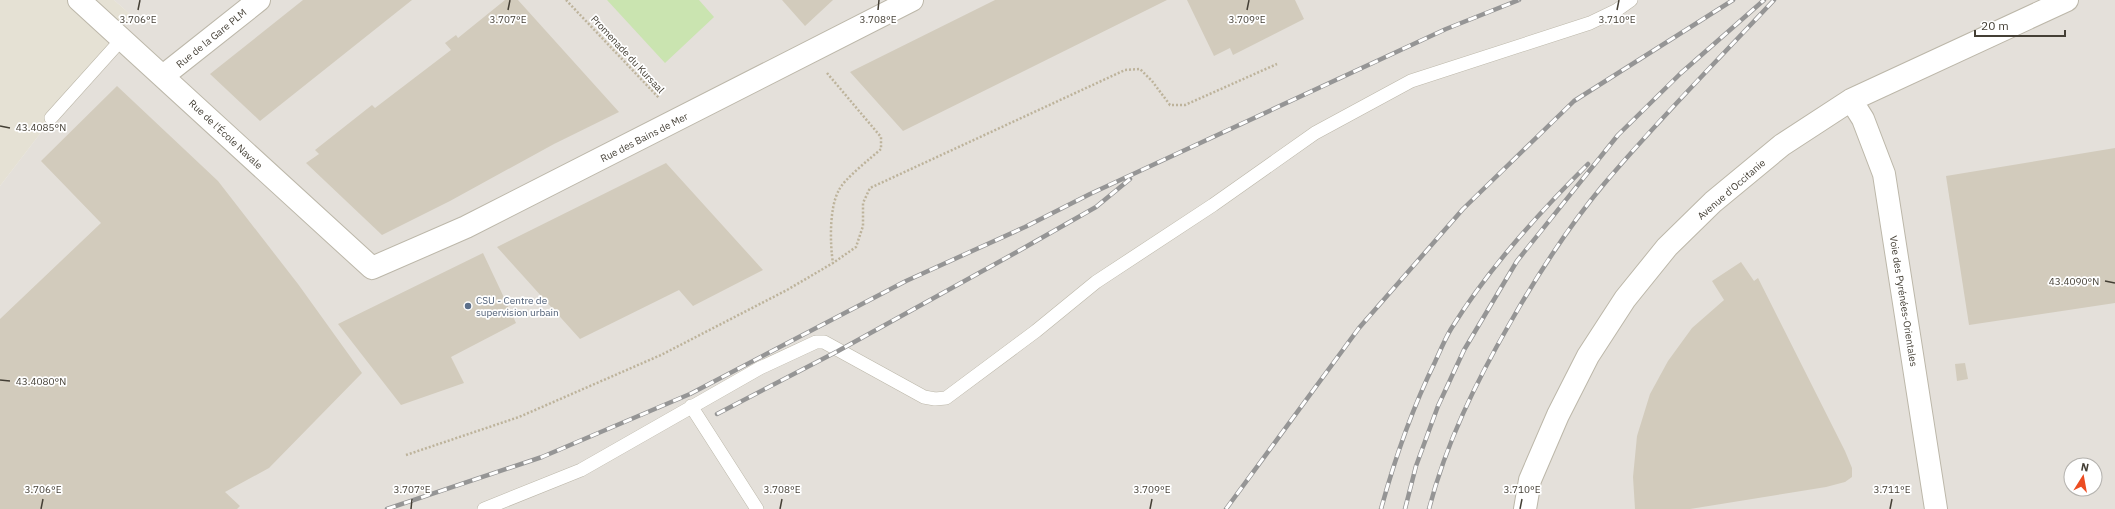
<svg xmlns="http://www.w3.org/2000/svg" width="2115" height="509" viewBox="0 0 2115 509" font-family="'IBM Plex Sans',sans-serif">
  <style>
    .residential { fill: #e5e1d4 }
    .industrial { fill: #e4e0da; fill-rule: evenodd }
    .green { fill: #cae4b0 }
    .building { fill: #d2cbbc }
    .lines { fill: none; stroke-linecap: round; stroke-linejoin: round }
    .lane-casing { stroke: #bcb7a9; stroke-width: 14 }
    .street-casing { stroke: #bcb7a9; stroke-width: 24 }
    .path { stroke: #bdb39b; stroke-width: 2.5; stroke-dasharray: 2 2; stroke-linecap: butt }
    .lane { stroke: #fff; stroke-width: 13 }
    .street { stroke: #fff; stroke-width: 22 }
    .rail-casing { stroke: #959595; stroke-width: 4.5 }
    .rail { stroke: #fff; stroke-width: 3; stroke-dasharray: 9; stroke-linecap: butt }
    .ticks { fill: none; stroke: #443f35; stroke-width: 1.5 }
    .service-dot { fill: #5c6f8a; stroke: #fff; stroke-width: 1.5 }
    .labels { text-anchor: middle; stroke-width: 3.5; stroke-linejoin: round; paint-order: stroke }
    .street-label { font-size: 10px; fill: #443f35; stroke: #fff }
    .service-label { font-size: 10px; fill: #4e5e75; stroke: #fff; text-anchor: start }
    .ticks-label { font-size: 10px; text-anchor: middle; fill: #443f35; stroke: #fff; stroke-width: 3.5; stroke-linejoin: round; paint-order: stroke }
  </style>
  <rect width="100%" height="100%" fill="#f2efe6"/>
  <path class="residential" d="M0,0H114L131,15L0,186Z"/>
  <path class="industrial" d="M114,0H2115V509H0V186L131,15ZM2071,465H2095V489H2071Z"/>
  <path class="green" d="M607,0H699L714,17L665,63Z"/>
  <path class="building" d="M303,0H412L260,121L210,74Z
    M505,0H518L619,112L554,144L450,201L382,235L306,163L319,154L315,150L372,105L375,108L451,50L445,43L456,35L458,38Z
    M782,0H833L805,26Z
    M995,0H1167L903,131L850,72Z
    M1187,0H1295L1304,19L1233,55L1230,48L1214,56Z
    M117,86L218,181L298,284L362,373L269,468L225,492L240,506L237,509H0V319L101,223L41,161Z
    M2115,148V303L1969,325L1946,176Z
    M666,163L763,270L693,306L679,290L580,339L497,247Z
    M483,253L516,323L451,357L464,383L401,405L338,324Z
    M1741,262L1754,281L1758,278L1845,451L1852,468V477L1845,482L1826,487L1690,509H1635L1633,477L1637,436L1650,394L1668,361L1692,328L1724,300L1712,281Z
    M1965,363L1968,379L1957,381L1955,364Z"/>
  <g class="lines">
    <defs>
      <path id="lane" d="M51,118L122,39
        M691,406L757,509
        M484,509L581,470L760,368L816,342H824L924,397L935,399L946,398L1036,331L1096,282L1213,205L1315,133L1411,81L1590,23L1617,10L1631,0"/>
      <path id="street" d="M79,0L372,268L466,227L912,0
        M163,76L259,0
        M1851,100L1863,119L1884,174L1936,509
        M1525,509L1530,480L1558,415L1588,356L1625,299L1667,247L1713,202L1782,145L1851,100L2067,0"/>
    </defs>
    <use href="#lane" class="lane-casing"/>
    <use href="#street" class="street-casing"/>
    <path class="path" d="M566,0L659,98
      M827,73L881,137V149C871,158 844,179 839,190C829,207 830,245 833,263
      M406,455L519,417L661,355L787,290L833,263L856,247L863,226V203L870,188L1125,70L1140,69L1152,81L1170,105H1185L1277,64"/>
    <use href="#lane" class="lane"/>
    <use href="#street" class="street"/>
    <defs>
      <path id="rail" d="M717,414L838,351L1015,253L1096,207L1130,179
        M387,509L542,457L690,394L906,281L1025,227L1090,194L1446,29L1519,0
        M1226,509L1359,328L1463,209L1574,101L1733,0
        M1381,509C1395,458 1412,409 1435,362C1440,351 1445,339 1451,329C1489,268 1537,215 1588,164
        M1405,509L1416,466L1438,406L1464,350L1517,261L1618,135L1681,73L1764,0
        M1429,509C1446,443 1476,382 1510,323C1538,274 1568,227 1604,184C1658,120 1717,61 1774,0"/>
    </defs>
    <use href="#rail" class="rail-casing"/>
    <use href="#rail" class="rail"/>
  </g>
  <path class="ticks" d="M138,10L140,0M508,10L510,0M878,10L879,0M1247,10L1249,0M1617,10L1619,0M0,126L10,128M2105,281L2115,283M0,380L10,381M41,509L43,499M411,509L412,499M780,509L782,499M1150,509L1152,499M1520,509L1522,499M1890,509L1892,499"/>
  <circle class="service-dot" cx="468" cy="306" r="4"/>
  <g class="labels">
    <g class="street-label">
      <text transform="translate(211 38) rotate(-39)" y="4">Rue de la Gare PLM</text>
      <text transform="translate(628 54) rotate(47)" y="4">Promenade du Kursaal</text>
      <text transform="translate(226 134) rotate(43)" y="4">Rue de l'École Navale</text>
      <text transform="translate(644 137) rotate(-27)" y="4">Rue des Bains de Mer</text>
      <text transform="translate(1731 189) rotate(-41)" y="4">Avenue d'Occitanie</text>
      <text transform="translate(1904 301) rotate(81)" y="4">Voie des Pyrénées-Orientales</text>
    </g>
    <g class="service-label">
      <text x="476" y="304">CSU - Centre de<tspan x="476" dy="12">supervision urbain</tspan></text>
    </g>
  </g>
  <g class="ticks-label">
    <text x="138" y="23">3.706°E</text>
    <text x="508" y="23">3.707°E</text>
    <text x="878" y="23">3.708°E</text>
    <text x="1247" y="23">3.709°E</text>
    <text x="1617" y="23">3.710°E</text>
    <text x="41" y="131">43.4085°N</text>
    <text x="2074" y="285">43.4090°N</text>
    <text x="41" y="385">43.4080°N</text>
    <text x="43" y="493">3.706°E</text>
    <text x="412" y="493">3.707°E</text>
    <text x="782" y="493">3.708°E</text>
    <text x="1152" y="493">3.709°E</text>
    <text x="1522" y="493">3.710°E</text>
    <text x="1892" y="493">3.711°E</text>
  </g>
  <g transform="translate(2083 477) rotate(11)"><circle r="19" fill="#ffffff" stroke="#b4b2ae"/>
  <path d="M0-3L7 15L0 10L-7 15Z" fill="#ec4c22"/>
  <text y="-6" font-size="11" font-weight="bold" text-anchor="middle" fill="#443f35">N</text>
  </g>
  <path d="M1975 30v6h90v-6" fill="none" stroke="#443f35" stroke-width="2"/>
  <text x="1981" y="30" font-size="12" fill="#443f35" stroke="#ffffff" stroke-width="3" paint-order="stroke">20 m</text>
</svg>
